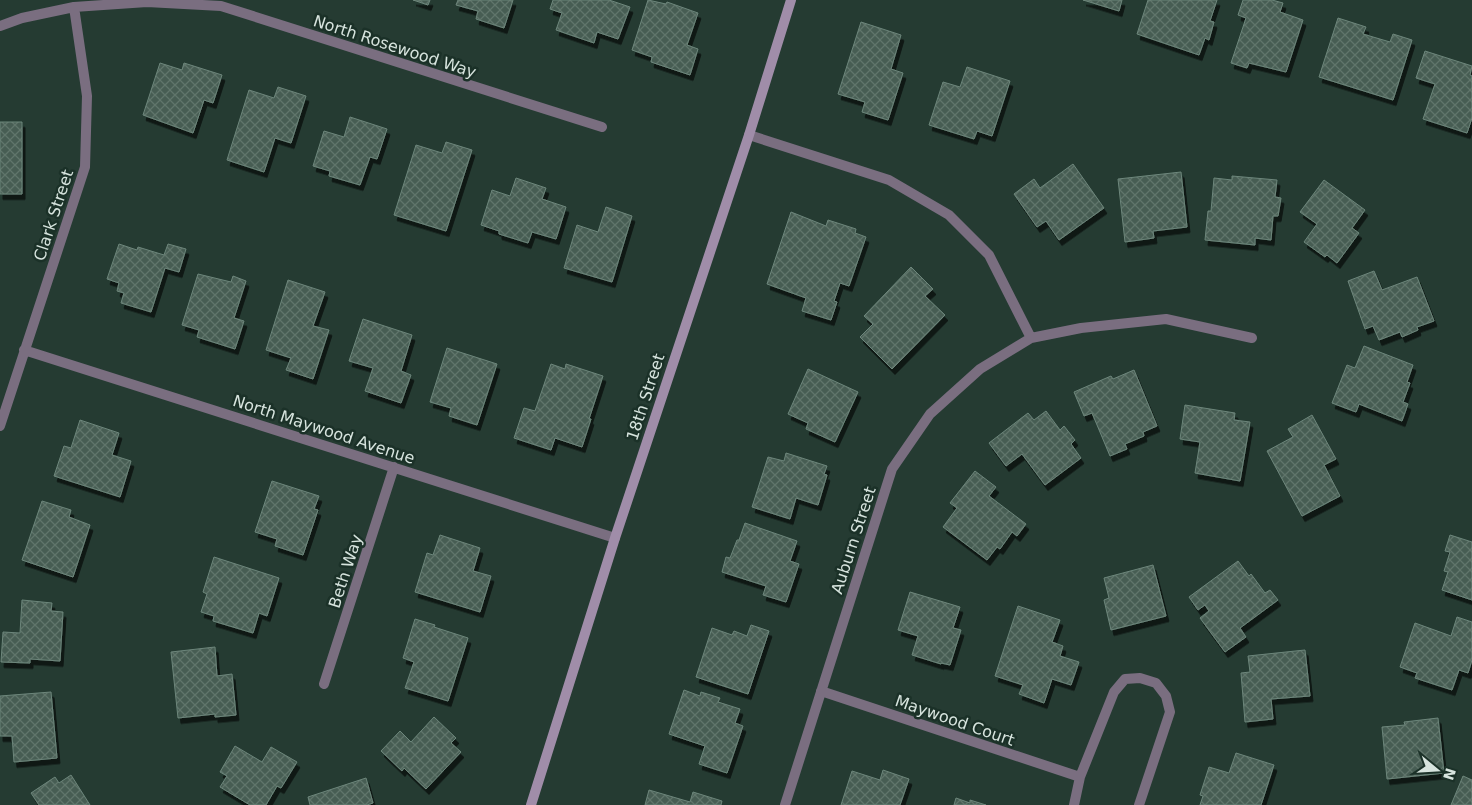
<svg xmlns="http://www.w3.org/2000/svg" width="1472" height="805" viewBox="0 0 1472 805" font-family="'DejaVu Sans',sans-serif">
  <style>
    .building { fill: url(#building-cross-hatch); stroke: #6d867b; filter: url(#shadow) }
    .lines { fill: none; stroke-linecap: round; stroke-linejoin: round }
    .street { stroke: #7a6e80; stroke-width: 10 }
    .secondary { stroke: #a08da9; stroke-width: 10 }
    .labels { text-anchor: middle; stroke-width: 5; stroke-linejoin: round; paint-order: stroke }
    .street-label { font-size: 16px; fill: #d7e4de; stroke: #1b3128 }
  </style>
  <defs>
    <pattern id="building-cross-hatch" width="8" height="8" patternUnits="userSpaceOnUse" patternTransform="scale(1.25)"><rect width="8" height="8" fill="#465d53"/><path d="M0 0l8 8M0 8l8-8" fill="none" stroke="#60746b"/></pattern>
    <filter id="shadow"><feDropShadow dx="3" dy="5.5" stdDeviation="0" flood-color="#0009"/></filter>
  </defs>
  <rect width="100%" height="100%" fill="#253b32"/>
  <path class="building" d="M413,0H430L428,5Z
    M458,0H513L504,28L476,19L478,11L456,5Z
    M553,0H609L630,7L618,39L597,32L594,43L556,30L562,13L550,9Z
    M648,0L666,4L667,2L698,13L687,45L698,49L690,75L651,62L652,57L632,50Z
    M1083,0H1122L1119,11Z
    M1148,0H1217L1210,21L1214,22L1209,40L1205,38L1199,55L1137,34Z
    M1243,0H1272L1283,3L1280,12L1303,20L1286,72L1249,63L1247,68L1231,63L1246,18L1238,15Z
    M1338,18L1366,27L1363,34L1390,42L1393,34L1412,40L1393,100L1319,77Z
    M861,22L901,35L891,69L903,73L888,120L862,112L865,102L838,94Z
    M1425,51L1472,66L1470,75L1472,76V118L1467,133L1423,119L1435,84L1416,78Z
    M160,63L182,70L184,63L222,75L213,103L204,100L193,133L143,115Z
    M967,67L1010,81L992,136L977,131L974,139L929,125L943,82L960,87Z
    M278,87L306,96L291,143L275,138L264,172L227,160L249,90L274,98Z
    M350,117L387,129L377,159L370,157L360,185L329,176L330,171L313,166L324,131L344,137Z
    M0,122H22V194H0Z
    M446,142L472,150L446,231L394,215L416,145L442,153Z
    M1073,164L1104,208L1059,240L1046,221L1037,227L1014,194L1034,179L1040,188Z
    M1181,172L1187,227L1153,231L1154,238L1125,242L1118,179Z
    M1232,176L1277,180L1275,197L1281,198L1278,216H1273L1271,240L1255,238V245L1205,240L1208,211H1211L1214,178L1232,180Z
    M516,178L546,188L542,199L566,207L556,239L532,232L528,243L499,234V231L481,225L492,190L510,196Z
    M1324,180L1365,210L1352,228L1359,233L1337,263L1327,255L1325,257L1304,242L1317,224L1300,212Z
    M606,207L632,216L612,282L564,268L577,225L598,232Z
    M791,212L826,226L828,220L856,229L855,233L866,237L849,286L840,283L834,301L837,302L831,320L802,311L806,298L767,284Z
    M119,244L137,250L138,247L164,255L168,244L186,249L179,272L165,268L151,312L121,303L124,293L117,291L119,283L107,279Z
    M911,267L933,289L925,296L945,315L892,369L860,337L873,324L864,316Z
    M1374,271L1382,290L1417,277L1434,321L1417,327L1418,330L1402,337L1400,332L1379,340L1373,326L1365,329L1348,281Z
    M198,274L231,282L233,276L246,281L234,318L244,321L235,349L197,337L199,330L182,325Z
    M288,280L325,292L313,326L329,330L313,379L286,370L291,358L266,350Z
    M363,319L412,335L401,371L411,375L401,403L365,391L373,368L349,361Z
    M1364,346L1413,365L1407,382L1410,383L1403,402L1408,404L1402,421L1359,404L1356,412L1332,403L1347,365L1355,368Z
    M447,348L497,364L477,425L449,416L451,408L430,402Z
    M551,364L565,369L566,364L603,376L589,419H591L582,447L555,438L551,450L514,438L524,408L535,411Z
    M808,369L858,392L835,442L806,429L808,423L788,414Z
    M1134,370L1157,426L1143,432L1144,436L1125,444L1127,449L1110,456L1092,413L1084,416L1074,392L1111,376L1113,379Z
    M1185,405L1235,413L1234,420L1250,422L1240,481L1195,473L1200,442L1180,439Z
    M1046,411L1060,430L1064,426L1075,440L1071,444L1081,458L1045,485L1022,454L1006,466L989,443L1028,413L1034,420Z
    M1312,415L1336,459L1324,465L1340,496L1302,516L1267,451L1293,437L1288,429Z
    M80,420L119,433L112,455L131,461L120,497L54,476L64,446L71,448Z
    M786,453L827,466L824,474L827,475L818,505L796,498L790,519L752,507L768,457L784,461Z
    M975,471L996,487L989,496L1026,524L1017,536L1012,532L1000,549L997,547L987,560L943,527L957,508L950,503Z
    M272,481L319,496L314,509L318,510L303,555L275,546L277,539L255,532Z
    M42,501L71,510L69,517L90,525L73,577L22,560Z
    M745,523L797,541L790,561L799,564L786,602L763,595L766,586L722,572L726,557L730,558L737,540H739Z
    M440,535L480,548L473,571L491,576L480,612L415,592L427,553L433,555Z
    M1450,535L1472,542V600L1442,590L1448,572L1444,571L1450,552L1445,551Z
    M214,557L279,578L267,616L259,613L253,633L213,621L214,616L201,612L207,594L203,592Z
    M1238,561L1249,576L1251,574L1265,593L1270,590L1278,600L1240,628L1246,637L1225,652L1200,618L1209,611L1205,605L1198,610L1189,597Z
    M1153,565L1166,616L1111,630L1104,600L1109,598L1104,578Z
    M910,592L960,607L953,628L961,630L950,665L941,663V664L912,655L918,636L898,630Z
    M22,600L52,603L51,611L63,612L60,661L30,659V663L1,662L3,632L20,633Z
    M1018,606L1060,620L1052,642L1063,646L1060,656L1079,662L1071,685L1052,679L1044,703L1019,694L1023,685L995,676Z
    M1457,617L1472,622V660L1468,673L1459,670L1452,690L1415,678L1417,673L1400,667L1415,623L1451,636Z
    M415,619L435,625L434,627L468,638L448,701L405,688L414,662L403,658Z
    M751,625L769,631L748,694L696,677L712,628L732,635L734,631L747,636Z
    M215,647L217,676L232,674L236,715L215,717V714L178,718L171,652Z
    M1305,650L1310,696L1271,699L1273,719L1245,722L1241,673L1250,672L1248,656Z
    M684,690L700,696L701,692L720,698L718,702L740,709L735,723L743,726L727,773L699,764L705,746L669,734Z
    M51,692L57,758L14,762L12,736H0V696Z
    M434,717L456,738L451,743L461,752L426,789L404,768L402,771L381,751L400,731L411,742Z
    M1438,718L1444,773L1387,779L1382,727L1405,725L1404,722Z
    M235,746L262,762L271,747L297,762L281,788L277,786L266,805H250L220,787L227,776L220,772Z
    M1236,753L1274,765L1261,805H1200L1203,796L1200,795L1209,767L1229,773Z
    M883,770L909,779L900,805H841L852,771L880,780Z
    M71,775L90,805H39L31,793L55,777L59,783Z
    M1463,776L1472,780V805H1451Z
    M366,778L373,803L367,805H310L308,797Z
    M649,790L690,802L693,792L722,801L721,805H645Z
    M956,798L970,803V800L986,805H954Z"/>
  <g class="lines">
    <path class="street" d="M0,26L22,18L74,7L147,2L221,6L602,127
      M749,135L889,180L949,215L989,255L1031,338
      M24,350L615,538
      M0,426L85,167L87,96L74,7
      M324,684L394,467
      M821,691L1080,777
      M785,805L892,469L930,414L980,369L1031,338L1081,328L1166,319L1252,338
      M1074,805L1080,777L1114,692L1125,679L1140,678L1156,683L1166,696L1170,712L1139,805"/>
    <path class="secondary" d="M531,805L615,538L749,135L791,0"/>
  </g>
  <g class="labels">
    <g class="street-label">
      <text transform="translate(395 46) rotate(18)" y="6">North Rosewood Way</text>
      <text transform="translate(53 215) rotate(-72)" y="6">Clark Street</text>
      <text transform="translate(645 397) rotate(-72)" y="6">18th Street</text>
      <text transform="translate(324 429) rotate(18)" y="6">North Maywood Avenue</text>
      <text transform="translate(853 540) rotate(-72)" y="6">Auburn Street</text>
      <text transform="translate(345 571) rotate(-72)" y="6">Beth Way</text>
      <text transform="translate(955 720) rotate(19)" y="6">Maywood Court</text>
    </g>
  </g>
  <g transform="translate(1437 770) rotate(108)" stroke="#1b3128" stroke-width="4" paint-order="stroke">
  <path d="M0-4L9 19L0 12L-9 19Z" fill="#d7e4de"/>
  <text y="-8" font-size="14" font-weight="bold" text-anchor="middle" fill="#d7e4de">N</text>
  </g>
</svg>
